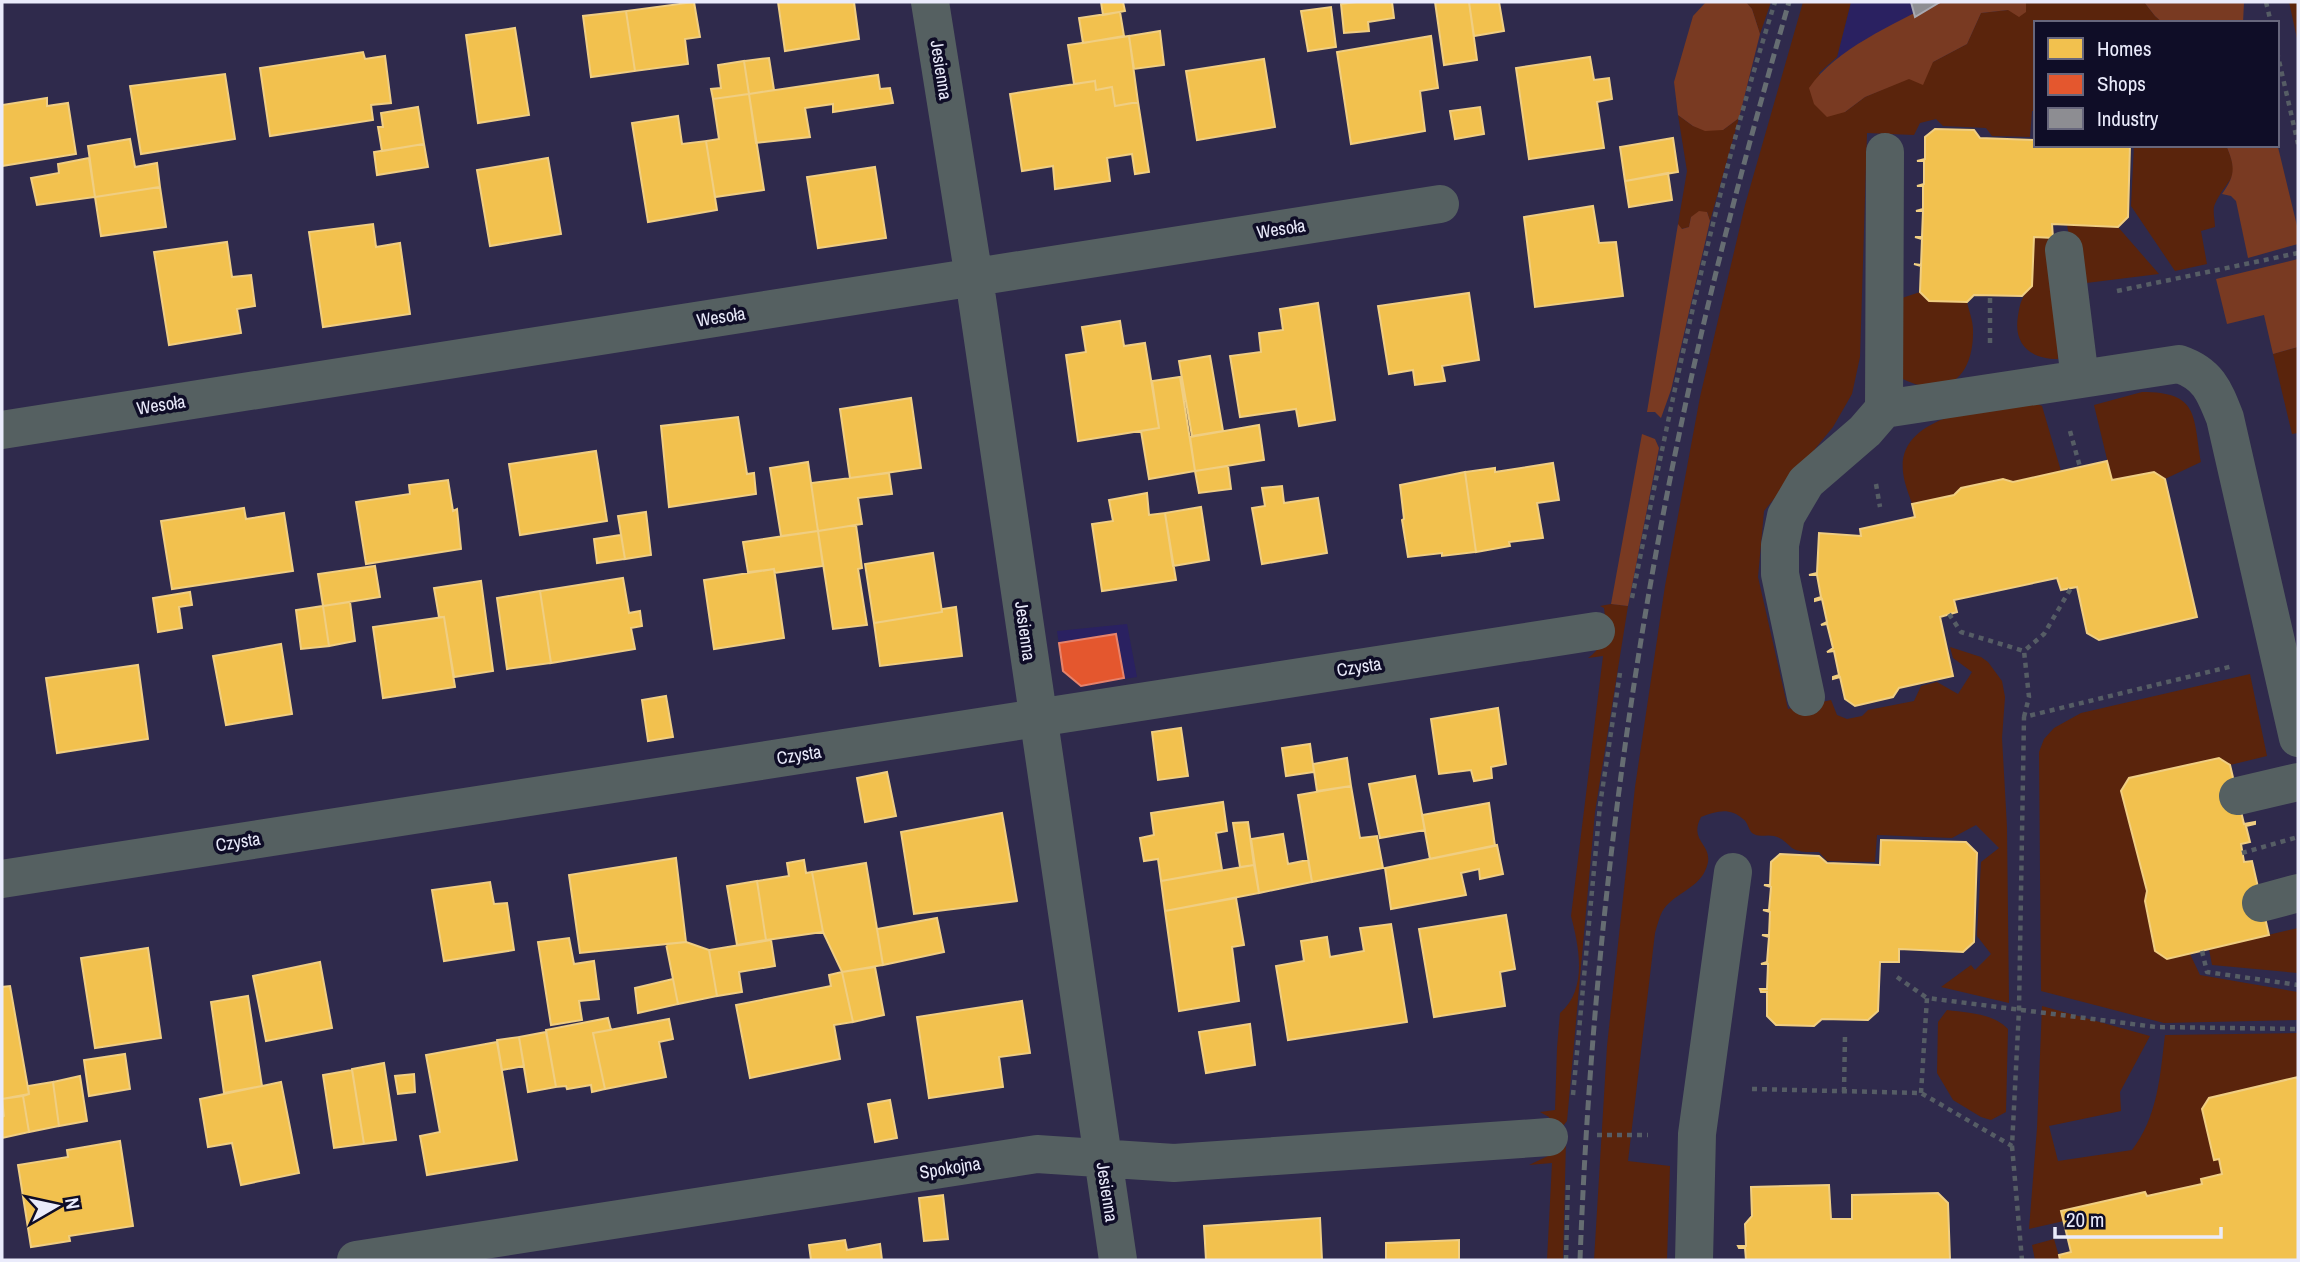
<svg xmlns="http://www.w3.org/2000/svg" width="2300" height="1262" viewBox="0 0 2300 1262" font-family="'Archivo Narrow',sans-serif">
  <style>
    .built { fill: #2a2161 }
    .green { fill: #5a240c }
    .forest { fill: #793a22 }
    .homes { fill: #f2c14e; stroke: #f0ce82; stroke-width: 2 }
    .shops { fill: #e4572e; stroke: #e6836c; stroke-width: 2 }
    .industry { fill: #8d8d92; stroke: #a9a9b2; stroke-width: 2 }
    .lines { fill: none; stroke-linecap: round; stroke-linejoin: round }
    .path { stroke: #565d65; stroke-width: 4.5; stroke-dasharray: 5 5; stroke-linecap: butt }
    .street { stroke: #556061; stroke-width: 38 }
    .rail { stroke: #666d72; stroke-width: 5; stroke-dasharray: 10 5; stroke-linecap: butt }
    .labels { text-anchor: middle; stroke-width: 7; stroke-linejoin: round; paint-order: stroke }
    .street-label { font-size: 18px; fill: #eaebfb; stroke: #0f0d27 }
  </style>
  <rect width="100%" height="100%" fill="#2f2a4c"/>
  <path class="built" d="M1851,2H1950L1832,79Z
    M1127,624L1137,677L1081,686L1063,671L1057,631Z"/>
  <path class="green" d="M1746,2H1771L1760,34L1752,9Z
    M1803,2H1851L1837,57L1819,73L1845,112L1865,97L1909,78L1933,62L1967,44L1981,13L2008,10L2026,12V2H2144L2155,16L2163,23H2036V111H2032L2030,137L1992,136L1986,128L1943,126L1936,119L1920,123L1914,135L1867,133L1860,357L1852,394L1833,427L1764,511L1758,577L1788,709L1831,700L1837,715L1847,719L1862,716L1868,710L1914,701L1921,686L1937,682L1958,694L1972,672L1953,658L1950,647L1981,657L1988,662L2002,681L2005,697L2002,738L2007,827L2009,1003L1941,987L1971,965L1975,970L1991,954L1977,936L1981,862L1999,848L1976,825L1952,838L1877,835L1875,862L1827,861L1819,852C1811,852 1800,853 1792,848C1786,843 1782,838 1774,836C1766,834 1759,838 1752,833C1748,829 1748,822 1743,819C1730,807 1716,811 1701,817C1687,844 1718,844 1705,871C1696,890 1672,894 1662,912C1659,918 1657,926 1655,933L1628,1161L1670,1166L1667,1260H1594L1607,1046L1635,787L1665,586L1700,397L1745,205Z
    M2289,2H2298V43Z
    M1678,115L1693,126L1723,130L1739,118L1710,221L1707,212L1691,217L1689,227L1681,229L1678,224L1687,171Z
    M2134,145H2226C2242,181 2228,176 2215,204C2212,210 2215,220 2215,227L2201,231L2207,264L2175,271L2131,206Z
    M2067,225L2118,227L2159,274L2078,284Z
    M2034,237L2053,238L2058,359C2031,359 2013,345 2018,316C2020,302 2022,296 2032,286Z
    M1920,292L1929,301L1967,302C1969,311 1973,321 1973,330C1974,376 1947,401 1903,379L1902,298Z
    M2298,347V433L2292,434L2273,354Z
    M2142,392C2199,392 2193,415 2201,462L2165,479L2153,472L2112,480L2094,405Z
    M2024,399L2042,406L2061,471L2013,482L2003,479L1961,488L1954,495L1912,504C1909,494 1904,483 1903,472C1897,415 1984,409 2024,399Z
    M1611,604L1628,606L1595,812L1567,1121L1563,1126H1552L1549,1117L1540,1112L1555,1110L1557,1048L1560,1013C1588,989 1579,947 1571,916L1603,656L1588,658C1604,648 1607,627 1604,608L1600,606Z
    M2250,674L2267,756L2230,765L2218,758L2121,791L2147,891L2145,901L2155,951L2167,959L2190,954L2200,975L2298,992V1020L2164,1023L2041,991L2039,752L2044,739L2054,728L2081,713Z
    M2298,928V973L2212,965L2209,949Z
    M2042,1006L2150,1036L2120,1092L2121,1111L2049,1126L2058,1161L2132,1150C2158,1116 2160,1076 2165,1035L2298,1033V1077L2210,1098L2202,1109L2214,1160L2219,1159L2222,1174L2201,1179L2202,1184L2147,1196L2145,1192L2062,1210L2064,1221L2029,1229L2037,1128Z
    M1947,1010C1968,1013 1993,1013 2008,1029L2006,1112L1991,1120L1981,1117L1953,1100L1937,1073L1938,1022Z
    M1566,1140L1563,1260H1547L1552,1163L1529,1165L1548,1156Z
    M2054,1239L2060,1260H2035L2032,1245Z"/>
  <path class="forest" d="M1706,2H1746L1752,9L1760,34L1739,118L1723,130L1705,131L1693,126L1678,115L1674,82L1693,16Z
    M1935,2H2026V12L2019,17L2008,10L1981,13L1967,44L1933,62L1923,85L1909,79L1865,97L1845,112L1827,117L1814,104L1809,88C1836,48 1894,25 1935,2Z
    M2144,2H2244L2243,23H2163L2155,16Z
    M2277,143L2298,230V244L2248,258L2236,201L2231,196L2222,194C2236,175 2235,166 2226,145H2277Z
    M1699,211L1707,212L1710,221L1671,390L1661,418L1655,412H1647L1678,224L1682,229L1689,227L1691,217Z
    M2298,259V347L2273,354L2264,315L2227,324L2216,279Z
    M1642,434L1655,439L1659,448L1628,606L1611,604Z"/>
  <path class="homes" d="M694,2L700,37L685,39L688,64L635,71L626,11Z
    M778,2H854L859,39L785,51Z
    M1096,2H1123L1125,11L1103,15L1101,2Z
    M1357,2H1392L1394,18L1368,22L1369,31L1344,33L1341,4Z
    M1435,2H1469L1477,60L1444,65Z
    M1469,2H1499L1504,31L1474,36Z
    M1331,7L1336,47L1308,51L1301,11Z
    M626,11L635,71L591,77L583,16Z
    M1120,12L1124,36L1083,43L1079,18Z
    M515,28L529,115L478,123L466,35Z
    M1160,31L1164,65L1134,69L1129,36Z
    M1129,36L1138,102L1115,106L1112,87L1096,90L1095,81L1074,84L1068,45Z
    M1431,36L1438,88L1420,91L1425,131L1351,144L1337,52Z
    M363,52L365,59L385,56L391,103L371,105L373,120L270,136L260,68Z
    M1590,57L1594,80L1609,78L1612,99L1597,102L1604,148L1529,159L1516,68Z
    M769,58L774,90L749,94L744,61Z
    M1264,59L1275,127L1197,140L1186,71Z
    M744,61L749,94L713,99L711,89L721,88L718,65Z
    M225,74L235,139L141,154L130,86Z
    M878,75L880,89L890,88L893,103L833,112V104L805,108L810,137L756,143L749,94Z
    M1095,81L1096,90L1112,87L1115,106L1138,102L1149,172L1135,174L1132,154L1107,158L1110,181L1055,189L1053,166L1022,171L1010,94Z
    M749,94L764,190L715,197L706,141L719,139L713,99Z
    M47,98V106L68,103L76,154L2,166V105Z
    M418,107L424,144L382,151L378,127H383L381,113Z
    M1480,107L1484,134L1455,139L1450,111Z
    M2035,115L2036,145H2130L2128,217L2118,227L2052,224L2053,238L2034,237L2032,286L2022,296L1974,295L1967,302L1929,301L1920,292L1921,266L1914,264L1921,265L1922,239L1915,237H1922L1923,211H1916L1923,209V186H1917L1924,184V161H1917L1925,159V137L1935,129L1974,130L1980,138L2034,140Z
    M678,116L682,144L706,141L717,210L648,222L632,123Z
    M1673,138L1678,172L1625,181L1620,147Z
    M130,139L135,167L157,163L160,187L95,197L88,146Z
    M424,144L428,167L377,175L374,152Z
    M89,158L95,197L37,205L31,178L59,173L58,164Z
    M548,158L561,234L490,246L477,170Z
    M875,167L886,238L818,248L807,177Z
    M1668,173L1672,200L1629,207L1625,181Z
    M160,187L166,227L101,236L95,197Z
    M1593,206L1599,243L1616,242L1623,296L1535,307L1524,217Z
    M373,224L376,247L400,243L410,314L323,327L309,232Z
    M227,242L232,277L251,275L255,306L237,309L241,333L169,345L154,252Z
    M1469,293L1479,360L1442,366L1445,381L1415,385L1413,370L1389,374L1378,306Z
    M1318,303L1335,420L1299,426L1296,409L1240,417L1230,356L1261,352L1259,333L1283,330L1280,309Z
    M1120,321L1124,346L1145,343L1159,428L1078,441L1066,355L1086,352L1082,327Z
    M1210,356L1223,431L1192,436L1179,361Z
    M1180,377L1195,471L1149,479L1141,431L1159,428L1152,381Z
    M911,398L921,468L850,478L840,409Z
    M738,417L747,474L754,473L756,494L669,507L661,426Z
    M1259,425L1264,460L1195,471L1190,437Z
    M596,451L607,521L520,535L509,464Z
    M2107,461L2112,480L2154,472L2165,479L2197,617L2099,640L2087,633L2077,587L2061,590L2057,578L1954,600L1957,612L1940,617L1953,676L1899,688L1893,697L1855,706L1845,699L1840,677L1833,679V677L1839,675L1834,651L1827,652L1833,648L1827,624L1821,625L1827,622L1822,599L1815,601V599L1821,597L1817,575H1809L1817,573L1819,533L1861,536L1860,529L1915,517L1912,504L1954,495L1961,488L2003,479L2013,482Z
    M808,462L818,531L781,536L770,468Z
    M1553,463L1559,500L1537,503L1543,538L1509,542L1510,546L1476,552L1465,472L1495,468V472Z
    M1228,466L1231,489L1199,493L1195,471Z
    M1465,472L1476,552L1442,556V553L1408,557L1402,520L1404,519L1400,485Z
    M889,473L892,494L858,498L862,524L818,531L811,483Z
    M448,480L453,511L457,509L461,549L366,564L356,502L410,494L409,485Z
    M1282,486L1284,503L1318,498L1327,553L1262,564L1252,508L1265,506L1262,488Z
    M1147,493L1149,515L1165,513L1176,580L1102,591L1092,524L1113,521L1109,500Z
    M1201,507L1209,560L1173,566L1165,513Z
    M244,508L246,519L284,513L293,571L172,589L161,521Z
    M646,512L651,555L625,559L618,516Z
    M856,525L862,568L858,569L867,625L833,629L818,531Z
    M818,531L823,566L775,573L774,569L748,572L743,542Z
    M621,535L625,559L597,563L594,539Z
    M933,553L942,612L874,623L865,564Z
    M375,566L380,597L323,606L318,574Z
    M774,569L784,638L714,649L704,580Z
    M623,578L629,613L640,611L642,626L631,628L635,649L551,663L540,591Z
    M481,581L493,671L454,677L444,617H439L434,588Z
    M540,591L551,663L507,669L497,598Z
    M190,592L192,605L179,607L182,628L158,632L153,598Z
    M350,602L355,641L329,646L323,606Z
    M323,606L329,646L301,649L296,610Z
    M956,607L962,656L880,666L874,623L942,612V609Z
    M444,617L455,687L383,698L373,627Z
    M281,644L292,714L226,725L213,656Z
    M138,665L148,739L57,753L46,678Z
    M666,696L673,737L648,741L642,700Z
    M1498,708L1506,764L1491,767L1492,778L1474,781L1471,770L1439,774L1431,719Z
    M1181,728L1188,776L1158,780L1152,732Z
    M1310,744L1314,772L1286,776L1282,748Z
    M1347,758L1351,786L1317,791L1313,764Z
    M2219,758L2230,765L2244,824L2255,822V824L2246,826L2250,842L2241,844L2244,862L2252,861L2269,935L2167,959L2155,951L2145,901L2147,891L2121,791L2129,778Z
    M887,772L896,816L865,822L857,778Z
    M1415,776L1425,830L1380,838L1369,784Z
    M1351,786L1360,838L1377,836L1383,868L1312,882L1298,795Z
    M1223,802L1227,831L1216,833L1222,870L1161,881L1158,859L1144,861L1140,838L1154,835L1151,813Z
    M1489,803L1495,846L1430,859L1422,815Z
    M1002,813L1017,901L914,914L901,832Z
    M1248,822L1254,865L1240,867L1233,823Z
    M1283,834L1288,864L1308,860L1312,882L1259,893L1251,839Z
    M1881,840L1966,842L1977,853L1974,942L1963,952L1899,949V962H1880L1878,1011L1868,1020L1822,1019L1814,1026L1776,1025L1767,1016V992H1761L1760,989H1767L1768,964H1761L1767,962L1769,937L1762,935H1769L1770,912L1763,910H1769L1771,887L1764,885H1770L1771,862L1780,854L1819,856L1827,863L1880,865Z
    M1497,845L1503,874L1480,879L1479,869L1461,873L1466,895L1391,909L1385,868Z
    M676,858L686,942L580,953L569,875Z
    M804,860L806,873L812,872L823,932L766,940L757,881L789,876L787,863Z
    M866,863L883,965L842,972L823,932L812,872Z
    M1254,865L1259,893L1165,911L1161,881Z
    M757,881L766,940L737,945L727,886Z
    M490,882L494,904L507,903L514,950L444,961L432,890Z
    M1236,898L1244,945L1232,947L1239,1001L1179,1011L1165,911Z
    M1506,915L1515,969L1500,972L1505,1006L1434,1017L1419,929Z
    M937,918L944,952L883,965L877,929Z
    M1391,924L1407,1022L1288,1040L1276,966L1304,961L1301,941L1327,937L1330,957L1364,951L1360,928Z
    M569,938L574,964L594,961L599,999L579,1001L582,1020L551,1025L538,942Z
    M771,940L775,966L739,972L742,992L717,996L709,950Z
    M686,942L709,950L717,996L678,1004L666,944Z
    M148,948L161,1038L95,1048L81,958Z
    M320,962L332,1028L266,1041L253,976Z
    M875,967L884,1015L853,1022L842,972Z
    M842,972L853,1022L834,1025L840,1059L750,1078L736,1005L831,986L829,975Z
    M673,979L678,1004L638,1013L635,988Z
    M10,986L29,1094L2,1099V987Z
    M248,996L262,1086L224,1093L211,1002Z
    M1022,1001L1030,1053L999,1057L1003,1087L929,1098L917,1017Z
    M608,1018L611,1030L593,1033L605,1089L592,1092L591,1085L567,1089L566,1086L556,1087L546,1030Z
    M669,1019L673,1039L659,1042L666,1077L605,1089L593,1033Z
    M1250,1024L1255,1065L1206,1073L1199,1032Z
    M546,1032L556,1087L528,1092L519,1037Z
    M519,1037L524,1066L502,1070L497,1040Z
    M497,1042L517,1160L427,1175L420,1136L440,1132L426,1055Z
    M125,1054L130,1089L89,1096L84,1060Z
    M384,1063L396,1140L364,1144L352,1069Z
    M352,1070L364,1144L334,1148L323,1075Z
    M414,1074L415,1092L398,1094L395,1076Z
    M80,1076L87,1121L59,1126L53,1082Z
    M2298,1077V1260H2060L2059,1255L2071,1252L2061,1211L2145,1192L2147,1196L2202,1184L2201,1179L2222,1174L2219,1159L2214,1160L2202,1109L2209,1098Z
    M53,1082L59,1126L29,1132L23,1096L29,1094L28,1086Z
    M281,1082L299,1173L241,1185L232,1143L208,1147L200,1099Z
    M23,1096L29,1132L2,1138V1117L4,1116L2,1099Z
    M890,1100L897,1138L875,1142L868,1104Z
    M120,1141L133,1226L69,1236L70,1241L31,1247L18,1165L68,1157L67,1150Z
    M1829,1185L1831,1219H1852V1195L1938,1193L1948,1203L1950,1260H1746L1745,1248H1739L1738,1246H1746L1745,1224L1752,1216L1751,1187Z
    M943,1195L948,1239L924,1241L919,1198Z
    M1320,1218L1322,1260H1206L1204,1226Z
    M845,1240L847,1250L880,1244L882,1260H811L809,1245Z
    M1459,1240V1260H1386V1243Z"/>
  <path class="shops" d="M1116,634L1124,678L1081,686L1063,671L1059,643Z"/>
  <path class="industry" d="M1911,2H1940L1915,17Z"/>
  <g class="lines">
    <path class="path" d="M2266,2L2271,23
      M2277,52L2298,144
      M2117,291L2298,253
      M1990,343V295
      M2070,431L2080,467
      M1876,484L1880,507
      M1632,598C1672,398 1713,197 1775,2
      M1949,614L1961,632L2024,651
      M2024,717L2029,697L2024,651L2044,634L2071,588
      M2242,853L2298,837
      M2202,951L2207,972L2298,985
      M1897,977L1927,998
      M1752,1089L1921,1093L2012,1146L2019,1010L2024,717L2233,666
      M1844,1092L1845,1035
      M1921,1093L1927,998L2156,1027L2298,1029
      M1573,1095L1600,805L1620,673
      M1597,1135H1648
      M2012,1146L2022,1260
      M1566,1260L1568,1181"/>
    <path class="street" d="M930,2L974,278L1118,1260
      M2064,250L2080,379
      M1884,409L1885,152
      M2,430L1440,204
      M1806,697L1780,574V545L1786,516L1806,482L1865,431L1884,409L2179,364C2208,374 2214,390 2225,418L2298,738
      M2238,796L2298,782
      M2,879L1596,631
      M2261,903L2298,893
      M356,1260L1037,1154L1174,1163L1549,1137
      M1694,1260L1697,1134L1733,872"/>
    <path class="rail" d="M1580,1260C1592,943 1632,627 1705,318C1730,212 1759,107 1789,2"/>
  </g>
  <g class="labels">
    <g class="street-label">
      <text transform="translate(941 70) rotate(81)" y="6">Jesienna</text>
      <text transform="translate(1281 229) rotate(-9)" y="6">Wesoła</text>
      <text transform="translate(721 317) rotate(-9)" y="6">Wesoła</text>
      <text transform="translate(161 405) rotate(-9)" y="6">Wesoła</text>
      <text transform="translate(1025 631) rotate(82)" y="6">Jesienna</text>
      <text transform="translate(1359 667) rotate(-9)" y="6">Czysta</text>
      <text transform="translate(799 755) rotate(-9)" y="6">Czysta</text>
      <text transform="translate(238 842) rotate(-9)" y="6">Czysta</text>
      <text transform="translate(950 1168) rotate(-9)" y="6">Spokojna</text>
      <text transform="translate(1107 1192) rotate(81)" y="6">Jesienna</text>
    </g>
  </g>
  <rect width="2300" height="1262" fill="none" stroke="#eaebfb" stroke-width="7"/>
  <rect x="2034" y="21" width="245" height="126" fill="#0f0d27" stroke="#67667c" stroke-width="2"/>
  <rect x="2048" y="38" width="35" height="21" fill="#f2c14e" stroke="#67667c" stroke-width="2"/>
  <text x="2097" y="56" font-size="21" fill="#eaebfb">Homes</text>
  <rect x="2048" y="74" width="35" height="21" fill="#e4572e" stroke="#67667c" stroke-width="2"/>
  <text x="2097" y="91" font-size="21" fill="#eaebfb">Shops</text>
  <rect x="2048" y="108" width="35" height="21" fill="#8d8d92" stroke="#67667c" stroke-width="2"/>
  <text x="2097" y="126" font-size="21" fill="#eaebfb">Industry</text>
  <g transform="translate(56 1206) rotate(81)" stroke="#0f0d27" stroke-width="5" paint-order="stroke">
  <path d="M0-5L12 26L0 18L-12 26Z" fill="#eaebfb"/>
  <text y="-10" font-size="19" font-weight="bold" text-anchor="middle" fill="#eaebfb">N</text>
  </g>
  <path d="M2055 1227v10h166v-10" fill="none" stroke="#eaebfb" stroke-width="3.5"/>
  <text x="2066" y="1227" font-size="21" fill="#eaebfb" stroke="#0f0d27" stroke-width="5" paint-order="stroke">20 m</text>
</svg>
